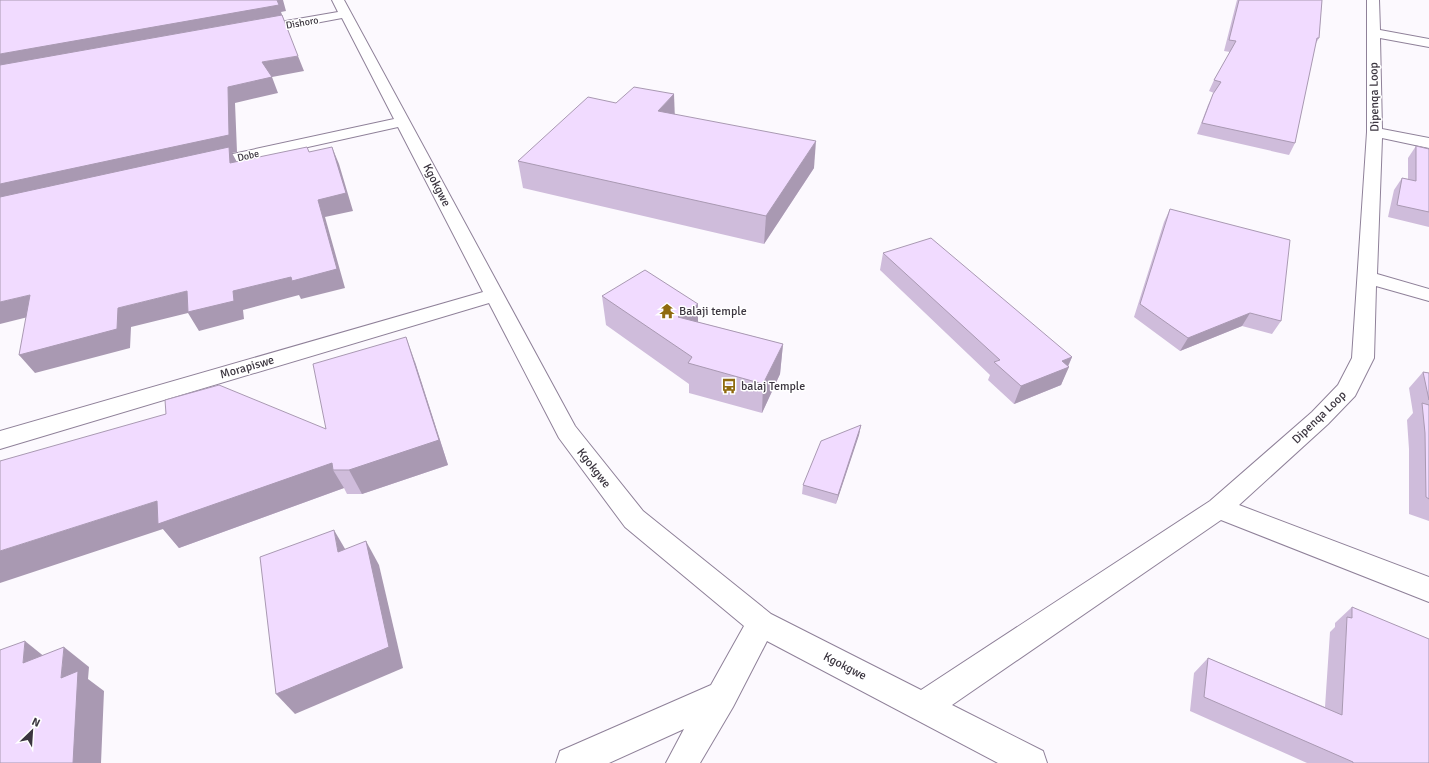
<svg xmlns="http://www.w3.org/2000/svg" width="1429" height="763" viewBox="0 0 1429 763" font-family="Signika,sans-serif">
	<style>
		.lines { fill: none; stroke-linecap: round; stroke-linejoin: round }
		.street-casing { stroke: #8f8199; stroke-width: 2 }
		.street { fill: #fff; fill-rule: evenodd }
		.wall { fill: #cfbcdb }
		.shaded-wall { fill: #a999b2 }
		.building { fill: #f1dbff; stroke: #a999b2 }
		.labels { text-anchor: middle; stroke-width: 3; stroke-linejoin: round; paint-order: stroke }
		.far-street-label { font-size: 10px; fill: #3b353f; stroke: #fff }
		.street-label { font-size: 12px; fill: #3b353f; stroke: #fff }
		.poi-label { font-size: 12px; fill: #3b353f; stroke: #fff; text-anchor: start }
	</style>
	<rect width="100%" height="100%" fill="#fcf9fe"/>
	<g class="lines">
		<g class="street-casing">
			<path id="street" d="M332,0h12l231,426 68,85 128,103 150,76 289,-189 102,-89 26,-27 14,-27 15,-226v-132h12l1,30 49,9v8l-49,-9 2,91 47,9v10l-47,-10 -5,136 52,15v12l-53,-15 -2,72 -19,38 -27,28 -89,81 190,72v25l-208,-82 -269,185 91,46 4,12h-49l-231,-122 -34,66 -33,56h-34l18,-34 -75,34h-53l4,-12 151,-66 33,-59 -119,-99 -66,-89 -70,-135 -489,146v-18l483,-139 -85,-165 -193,43 -6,-2 -2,-3 2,-3 6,-2 189,-41 -52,-101 -85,16 -6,-4 6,-4 81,-14z"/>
		</g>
		<use href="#street" class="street"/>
	</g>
	<g class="wall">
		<path d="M1237,0h85l-3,38 -4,7 -20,98 -6,12 -92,-21 11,-29 6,-12 -5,-2 5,-11 16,-28 -6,-1z"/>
		<path d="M674,114l140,54 -50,76 -241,-56 -5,-27z"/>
		<path d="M1416,146l13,3v78l-41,-10 6,-27 8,-12 6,1v-21z"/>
		<path d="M1170,209l111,112 -9,13 -30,-8 -62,25 -46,-34 30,-95z"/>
		<path d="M883,253l189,104 -11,28 -47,19 -26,-24 2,-5 -110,-105z"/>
		<path d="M602,296l96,26 85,22 -3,30 -18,39 -73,-20v-9l-83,-59z"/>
		<path d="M415,362l33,103 -86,29h-15l-3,-6 -165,60 -16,-19 163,-100z"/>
		<path d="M1423,372l6,1v148l-20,-7v-65l-2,-29 6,-7 -4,-25z"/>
		<path d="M861,425l-2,10 -23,69 -34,-10 1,-9z"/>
		<path d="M1352,607l77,156h-122l-117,-52 4,-38 14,-15 117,49 5,-75 5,-5v-4z"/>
	</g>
	<g class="shaded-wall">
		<path d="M277,0h6l3,11 -5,1 3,8 -284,52v-18z"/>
		<path d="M298,56l6,15 -32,6 6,16 -43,10 2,49 -5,1 6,11 -238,41v-21l228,-97 34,-25z"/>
		<path d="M674,94l1,26 -17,-9z"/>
		<path d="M816,141l-2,27 -50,76 2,-28z"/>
		<path d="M332,147l7,17 14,47 -28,6 20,71 -44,11 -2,-4 -56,15 1,9 -45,12 -11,-18 -57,14 -1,21 -95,25 -16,-18 99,-47 69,-17h46l85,-91z"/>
		<path d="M30,295l14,18 -44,11v-22z"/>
		<path d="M698,304v30l-20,-17z"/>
		<path d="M1250,313l-8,13 -62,25 8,-13z"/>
		<path d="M406,337l9,25 33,103 -86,29 -13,-24z"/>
		<path d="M783,344l-3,30 -18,39 1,-29z"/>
		<path d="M1072,357l-5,11 2,-1 -8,18 -47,19 7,-18 41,-25z"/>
		<path d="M861,425l-2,10 -23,69 2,-9z"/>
		<path d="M332,463l1,7 11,18 -165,60 -16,-19 -163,54v-32l157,-50z"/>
		<path d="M334,530l14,24 -10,-2z"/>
		<path d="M366,541l13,24 24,103 -108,46 -19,-20z"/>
		<path d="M25,641l26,21 -28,1z"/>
		<path d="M64,647l25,20 -1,12 16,12 -3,72h-28l-12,-85z"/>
	</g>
	<g class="building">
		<path d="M0,0h277l2,5 -279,49z"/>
		<path d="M1239,0h83l-3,38h-2l-22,105 -93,-20 11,-29 8,-12 -7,-2 22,-39 -7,-1z"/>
		<path d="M282,15l16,41 -36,6 10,15 -44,10 1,48 -229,49v-119z"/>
		<path d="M634,87l40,7 -16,17 158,30 -50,75 -248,-55 70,-64 28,6z"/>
		<path d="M1416,146l13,3v63l-32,-7 5,-27 14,3z"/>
		<path d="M229,147l1,16 77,-16 2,5 23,-5 14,46 -28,7 19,69 -45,12 -1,-4 -58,14 1,10 -46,11 -1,-21 -69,17 -1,21 -98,26 11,-60 -30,7v-105z"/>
		<path d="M1170,209l120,31 -9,81 -31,-8 -62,25 -48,-34z"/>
		<path d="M931,238l141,119 -10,4 7,6 -48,19 -27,-24 6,-2 -117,-107z"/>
		<path d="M645,270l53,34 -20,13 105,27 -20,40 -75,-21 4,-6 -90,-61z"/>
		<path d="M406,337l33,103 -90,30h-16l-1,-7 -174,61 -1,-23 -157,50v-90l166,-47 -1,-14 54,-15 107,44 -13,-65z"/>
		<path d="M1423,372l6,1v27z"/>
		<path d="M1422,403l7,2v94l-3,-2 -1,-64z"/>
		<path d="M861,425l-23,70 -35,-10 18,-44z"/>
		<path d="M334,530l4,22 28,-11 23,106 -113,47 -16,-137z"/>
		<path d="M1352,607l77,32v124h-76v-1l-149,-65 4,-39 134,57 5,-98 5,1z"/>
		<path d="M25,641l-2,22 41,-16 -3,31 17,-7 -5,92h-73v-113z"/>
	</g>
	<defs>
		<g id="temple-bare" transform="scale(1.2)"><path d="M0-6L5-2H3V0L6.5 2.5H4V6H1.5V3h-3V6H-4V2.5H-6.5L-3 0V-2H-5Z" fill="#8f6a0f" stroke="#fff" stroke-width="2.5" paint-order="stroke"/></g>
		<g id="bus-bare" transform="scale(1.2)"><path d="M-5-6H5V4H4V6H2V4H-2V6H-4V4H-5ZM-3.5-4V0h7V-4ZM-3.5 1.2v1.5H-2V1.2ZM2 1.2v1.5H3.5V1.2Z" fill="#8f6a0f" stroke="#fff" stroke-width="2.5" paint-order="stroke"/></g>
	</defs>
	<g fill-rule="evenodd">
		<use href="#temple-bare" x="667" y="311"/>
		<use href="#bus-bare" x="729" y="386"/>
	</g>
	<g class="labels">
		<g class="far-street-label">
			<text transform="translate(302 22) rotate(-10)" y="4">Dishoro</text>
			<text transform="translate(248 155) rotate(-13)" y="4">Dobe</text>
		</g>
		<g class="street-label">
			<text transform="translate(1374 97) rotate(-91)" y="4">Dipenqa Loop</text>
			<text transform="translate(437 185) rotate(63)" y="4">Kgokgwe</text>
			<text transform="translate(247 367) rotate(-16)" y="4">Morapiswe</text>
			<text transform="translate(1319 417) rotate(-44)" y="4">Dipenqa Loop</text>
			<text transform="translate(594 468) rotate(52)" y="4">Kgokgwe</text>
			<text transform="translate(845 666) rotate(27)" y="4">Kgokgwe</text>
		</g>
		<g class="poi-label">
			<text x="679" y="315">Balaji temple</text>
			<text x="741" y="390">balaj Temple</text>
		</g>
	</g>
	<g transform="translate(32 731) rotate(25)" stroke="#ffffff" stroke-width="3" paint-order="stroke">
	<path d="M0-3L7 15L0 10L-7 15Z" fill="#3b353f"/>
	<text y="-6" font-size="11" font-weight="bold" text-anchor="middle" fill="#3b353f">N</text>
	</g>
</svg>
